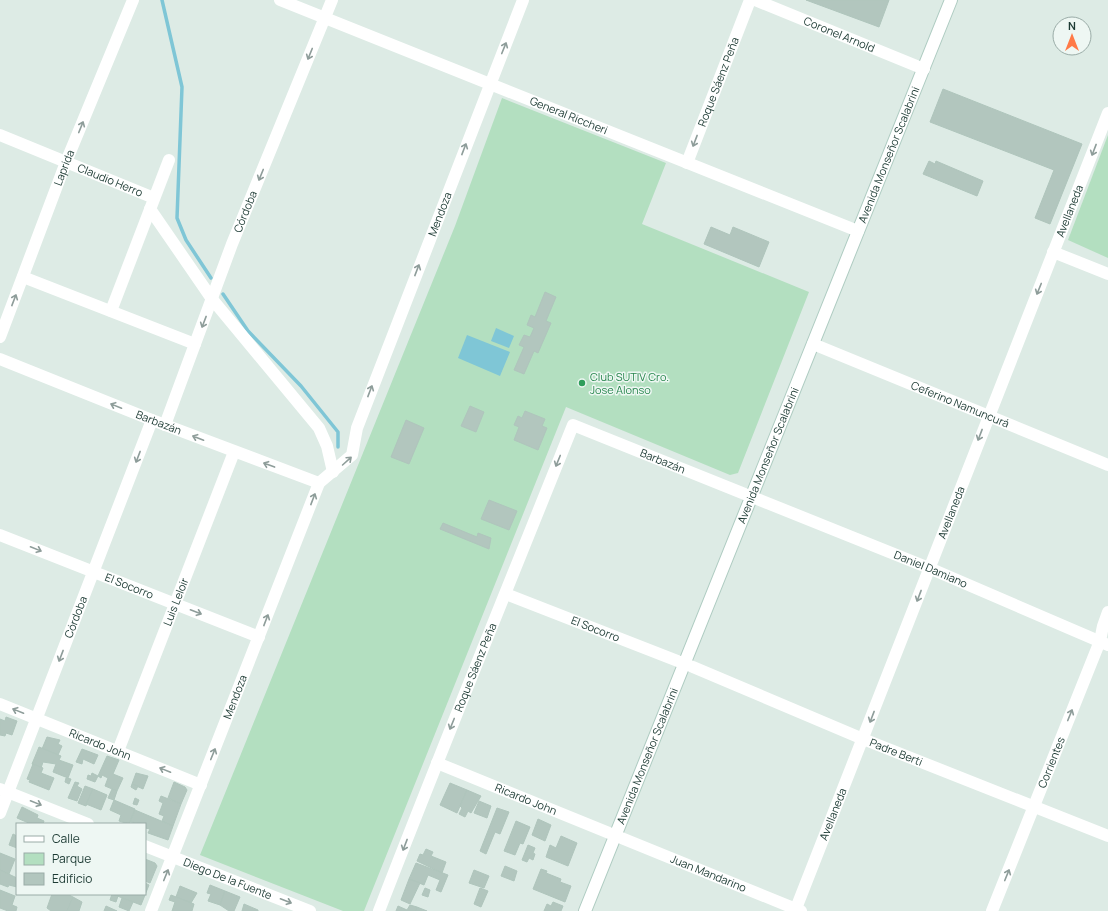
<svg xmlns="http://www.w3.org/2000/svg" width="1108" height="911" viewBox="0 0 1108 911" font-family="Manrope,sans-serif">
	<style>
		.green { fill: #b3dfc0 }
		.water { fill: #7fc6d6 }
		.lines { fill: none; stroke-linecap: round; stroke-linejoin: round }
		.stream { stroke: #7fc6d6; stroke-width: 3.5 }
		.building { fill: #b2c6be; stroke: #afc5bc }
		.secondary-casing { stroke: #afccc2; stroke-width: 14 }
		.minor { stroke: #fff; stroke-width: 12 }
		.tertiary { stroke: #fff; stroke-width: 12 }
		.secondary { stroke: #fff; stroke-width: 12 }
		.oneway { stroke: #8e9d9a }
		.leisure-dot { fill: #2e9e5b; stroke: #eef7f3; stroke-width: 1.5 }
		.labels { text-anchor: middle; stroke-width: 3; stroke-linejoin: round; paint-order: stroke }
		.street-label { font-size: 11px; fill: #1d3b34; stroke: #eef7f3 }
		.leisure-label { font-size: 11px; fill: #27864d; stroke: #eef7f3; text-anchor: start }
	</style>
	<rect width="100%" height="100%" fill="#ddebe5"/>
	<g class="green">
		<path d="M502,98l164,65 -24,61 167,68 -71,181 -8,2 -164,-68 -202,504h-21l-143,-56 255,-629z"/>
		<path d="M1108,135v123l-40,-18z"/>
	</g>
	<g class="water">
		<path d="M496,328l18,8 -5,12 -18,-7z"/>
		<path d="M467,335l43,17 -10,24 -42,-18z"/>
	</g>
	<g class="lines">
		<g class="stream">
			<path d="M162,0l20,87 -5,131 9,22 25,38"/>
			<path d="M223,294l25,37 53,55 37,46v15"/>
		</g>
	</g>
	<g class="building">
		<path d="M806,0h83l-10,27z"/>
		<path d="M943,89l139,55 -32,80 -15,-6 19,-48 -124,-48z"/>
		<path d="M929,161l6,3 1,-3 47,20 -6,15 -54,-22z"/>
		<path d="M711,227l19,8 3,-8 36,15 -10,25 -55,-23z"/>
		<path d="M545,292l11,5 -10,24 5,2 -13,30 -4,-2 -10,23 -10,-4 10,-23 -5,-2 5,-10 6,2 4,-9 -7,-3 4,-10 4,2z"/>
		<path d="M470,406l14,6 -8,20 -15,-6z"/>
		<path d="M525,411l20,8 -3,7 5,2 -9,22 -24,-10 5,-13 -5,-2 4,-9 4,2z"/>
		<path d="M406,420l18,8 -15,36 -18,-7z"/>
		<path d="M489,500l28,11 -8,19 -28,-11z"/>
		<path d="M443,523l34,14 1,-4 13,5 -2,11 -49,-20z"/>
		<path d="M6,717l11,4 -5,14 -6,-2 -1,3 -5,-1v-16l5,2z"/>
		<path d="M47,737l13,3 -2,4 4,2 -4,9 -16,-6z"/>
		<path d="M39,747l22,9 -2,4 14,5 -5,13 -15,-6 3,-8 -13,-2 -2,6 -9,-4z"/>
		<path d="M82,749l16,6 -4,9 -11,-5 -1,5 -6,-2z"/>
		<path d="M107,756l12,4 -6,14 10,4 -6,13 -12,-5 3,-8 -6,-3 -1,3 -3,-2z"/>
		<path d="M33,764l10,4 -2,5 13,5 -5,12 -20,-8 1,-2 -3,-1z"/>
		<path d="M92,773l6,3 -3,6 -8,-3 1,-4 3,1z"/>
		<path d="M136,773l12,3 -5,13 -11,-5z"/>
		<path d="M66,778l5,1 -2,5 -4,-2z"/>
		<path d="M75,782l4,1 -2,3 5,3 -5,12 -9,-3z"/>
		<path d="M174,782l11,5 2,3 -6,14 -13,-6z"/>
		<path d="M450,783l17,7 -10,23 -17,-8z"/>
		<path d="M132,784l6,2 -2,4 -5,-3z"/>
		<path d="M85,786l8,3 -7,17 -8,-3z"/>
		<path d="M93,789l14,6 -6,15 -15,-6z"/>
		<path d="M112,789l5,2 -3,9 -6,-2z"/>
		<path d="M467,790l14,6 -10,17 -3,-2 -3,6 -6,-3 3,-6 -2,-2z"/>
		<path d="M161,796l20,8 -8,22 -11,-5 2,-5 -5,-2 4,-11 -4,-2z"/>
		<path d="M135,798l4,2 -2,5 -4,-1z"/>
		<path d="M114,800l21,9 -6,15 -10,-3 2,-6 -11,-5z"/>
		<path d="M479,801l12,5 -4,12 -13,-5z"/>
		<path d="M22,807l16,8 -1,3 7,3 -1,3h-12l-14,-6z"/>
		<path d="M497,808l12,4 -9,22 -5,-2 -9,22 -6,-3z"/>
		<path d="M135,810l38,16 -5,14 -20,-7 2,-4 -5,-1v-4l-15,-2z"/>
		<path d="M538,819l13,6 -6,16 -13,-6z"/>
		<path d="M516,821l14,6 -7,17 -3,-1 -5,12 -11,-4z"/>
		<path d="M13,834l4,2v12l-8,-3z"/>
		<path d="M561,836l16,7 -9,23 -22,-9 4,-12 6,3z"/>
		<path d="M528,845l7,3 -2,5 2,1 -2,6 -4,-2 -2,4 -5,-2z"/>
		<path d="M426,849l7,3 -2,4 15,6 -4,11 -25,-12 3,-7 3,1z"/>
		<path d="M0,853l15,6 -6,15 -9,-4z"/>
		<path d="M145,859l10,4 2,3 -7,17 -5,-2z"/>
		<path d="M416,863l32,12 -7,17 -5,-2 4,-10 -12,-5 -4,10 -15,-6z"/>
		<path d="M505,866l12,5 -3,10 -13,-5z"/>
		<path d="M541,869l6,2 -1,2 15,6 -1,3 11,4 -6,16 -32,-13z"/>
		<path d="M0,870l17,8v9l-8,-2 -1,2 -8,-3z"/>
		<path d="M474,870l15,6 -5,12 -15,-5z"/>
		<path d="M409,879l11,4 -10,21 -9,-4z"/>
		<path d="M145,883l4,2 -8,20 -29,-11h33z"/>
		<path d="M210,885l15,6 -5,14 -12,-4 3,-7 -4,-1z"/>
		<path d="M180,886l17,7 -6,10 -15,-6z"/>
		<path d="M425,888l5,2 -2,7 -6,-2z"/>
		<path d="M480,888l8,3 -7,16 -7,-3z"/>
		<path d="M0,890l15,6 -3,9 5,2 -1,4h-8l-8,-3z"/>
		<path d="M225,891l15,6 -6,14h-5l-9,-6z"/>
		<path d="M52,894h17v1l4,2 -6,14h-16l-4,-3z"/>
		<path d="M112,894l6,2 -2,6 -6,-2z"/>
		<path d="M171,895l23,9 -2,7h-20l3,-9 -6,-2z"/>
		<path d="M73,897l9,5 -3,9h-12z"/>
		<path d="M122,898l11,4 -4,9 -10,-4z"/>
		<path d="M553,902l10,4 -2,5h-17l3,-7 4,2z"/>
		<path d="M244,904l14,6v1h-16z"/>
		<path d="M410,905l7,2 -1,4h-20l2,-5 9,4z"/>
		<path d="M106,906l11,5h-13z"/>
		<path d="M417,907l10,4h-11z"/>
	</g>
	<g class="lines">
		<g class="secondary-casing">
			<g id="secondary">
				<path id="s21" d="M585,911l366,-911"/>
			</g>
		</g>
		<g class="minor">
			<path id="s1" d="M280,0l578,231"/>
			<path id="s2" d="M755,0l169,69"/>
			<path id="s3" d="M0,135l154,63"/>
			<path id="s4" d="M687,163l63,-163"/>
			<path d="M150,209l62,90 107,129 8,18 6,26"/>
			<path d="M1053,252l55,22"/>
			<path d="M23,277l172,67"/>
			<path d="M111,311l58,-151"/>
			<path id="s5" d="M813,344l295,121"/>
			<path id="s6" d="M0,359l152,61 167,63"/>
			<path id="s7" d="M165,425l67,-181 100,-244"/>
			<path id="s8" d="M319,483l33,-28 5,-27 166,-428"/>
			<path id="s9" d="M0,535l259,102"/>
			<path id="s10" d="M506,594l187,73 170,72 245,97"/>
			<path id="s11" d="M0,704l201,81"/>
			<path id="s12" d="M118,751l116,-299"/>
			<path id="s13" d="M437,763l364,148"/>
			<path d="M0,789l88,35"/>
			<path id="s14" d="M0,813l152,-393"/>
			<path id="s15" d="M145,846l165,65"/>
			<path id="s16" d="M151,911l168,-428"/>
			<path id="s17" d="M379,911c63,-163 129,-324 194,-486l356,143 179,77"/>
			<path id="s18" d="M795,911l313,-798"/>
			<path id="s19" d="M992,911l108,-270 3,-15 5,-14"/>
		</g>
		<path class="tertiary" id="s20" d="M0,337l66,-175 67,-162"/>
		<use href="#secondary" class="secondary"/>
	</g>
	<defs><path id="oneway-shaft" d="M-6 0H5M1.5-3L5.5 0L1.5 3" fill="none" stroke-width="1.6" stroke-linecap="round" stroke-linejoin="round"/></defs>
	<g class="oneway">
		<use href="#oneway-shaft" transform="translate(504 48) rotate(-68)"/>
		<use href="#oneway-shaft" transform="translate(310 54) rotate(112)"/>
		<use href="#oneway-shaft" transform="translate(81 127) rotate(-68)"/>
		<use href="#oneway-shaft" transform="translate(695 141) rotate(111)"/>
		<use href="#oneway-shaft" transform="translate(464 149) rotate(-69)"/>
		<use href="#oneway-shaft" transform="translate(1094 150) rotate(111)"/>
		<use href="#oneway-shaft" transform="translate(261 175) rotate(112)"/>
		<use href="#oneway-shaft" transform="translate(417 270) rotate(-69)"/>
		<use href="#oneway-shaft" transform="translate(1039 289) rotate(112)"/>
		<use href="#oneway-shaft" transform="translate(14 300) rotate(-69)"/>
		<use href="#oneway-shaft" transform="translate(204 322) rotate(111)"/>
		<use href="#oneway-shaft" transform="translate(370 391) rotate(-69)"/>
		<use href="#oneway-shaft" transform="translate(116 406) rotate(-158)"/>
		<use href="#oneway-shaft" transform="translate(980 435) rotate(111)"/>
		<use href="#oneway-shaft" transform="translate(198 438) rotate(-159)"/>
		<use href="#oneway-shaft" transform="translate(138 457) rotate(111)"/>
		<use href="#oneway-shaft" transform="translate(347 461) rotate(-42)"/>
		<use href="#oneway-shaft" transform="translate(558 461) rotate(112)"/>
		<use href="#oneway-shaft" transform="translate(269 465) rotate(-160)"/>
		<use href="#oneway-shaft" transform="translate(313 499) rotate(-69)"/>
		<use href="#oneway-shaft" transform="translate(36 549) rotate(22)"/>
		<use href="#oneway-shaft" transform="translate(919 596) rotate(111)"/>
		<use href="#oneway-shaft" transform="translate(196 612) rotate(21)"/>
		<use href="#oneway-shaft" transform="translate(266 620) rotate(-69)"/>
		<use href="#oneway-shaft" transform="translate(61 656) rotate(111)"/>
		<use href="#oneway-shaft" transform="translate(18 711) rotate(-158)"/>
		<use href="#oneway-shaft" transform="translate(1070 715) rotate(-68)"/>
		<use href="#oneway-shaft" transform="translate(872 717) rotate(111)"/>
		<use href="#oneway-shaft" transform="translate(452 724) rotate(112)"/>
		<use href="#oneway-shaft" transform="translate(213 754) rotate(-68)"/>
		<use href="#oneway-shaft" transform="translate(165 770) rotate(-158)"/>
		<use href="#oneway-shaft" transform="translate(36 803) rotate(22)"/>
		<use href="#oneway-shaft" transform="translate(405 845) rotate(111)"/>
		<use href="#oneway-shaft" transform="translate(166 875) rotate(-68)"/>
		<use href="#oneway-shaft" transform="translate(1007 875) rotate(-68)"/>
		<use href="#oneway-shaft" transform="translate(286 901) rotate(21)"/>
	</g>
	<circle class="leisure-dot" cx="582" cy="383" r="4"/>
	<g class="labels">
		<g class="street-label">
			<text dy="4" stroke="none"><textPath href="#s2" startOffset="91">Coronel Arnold</textPath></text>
			<text dy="4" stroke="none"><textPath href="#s4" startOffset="87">Roque Sáenz Peña</textPath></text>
			<text dy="4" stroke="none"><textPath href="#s1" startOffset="311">General Riccheri</textPath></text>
			<text dy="4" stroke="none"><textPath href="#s21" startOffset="815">Avenida Monseñor Scalabrini</textPath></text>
			<text dy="4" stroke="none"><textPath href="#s20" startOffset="181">Laprida</textPath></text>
			<text dy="4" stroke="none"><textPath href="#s3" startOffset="119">Claudio Herro</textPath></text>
			<text dy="4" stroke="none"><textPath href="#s7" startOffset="228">Córdoba</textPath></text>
			<text dy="4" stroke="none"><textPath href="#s18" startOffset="752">Avellaneda</textPath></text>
			<text dy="4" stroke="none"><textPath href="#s8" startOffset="300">Mendoza</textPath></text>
			<text dy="4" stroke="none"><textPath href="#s5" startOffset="159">Ceferino Namuncurá</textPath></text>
			<text dy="4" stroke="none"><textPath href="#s6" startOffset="171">Barbazán</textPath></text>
			<text dy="4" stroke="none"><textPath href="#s21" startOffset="491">Avenida Monseñor Scalabrini</textPath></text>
			<text dy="4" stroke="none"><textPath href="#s17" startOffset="620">Barbazán</textPath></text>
			<text dy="4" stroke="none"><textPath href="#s18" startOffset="428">Avellaneda</textPath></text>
			<text dy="4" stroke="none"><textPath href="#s17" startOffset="909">Daniel Damiano</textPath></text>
			<text dy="4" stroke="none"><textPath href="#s9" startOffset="139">El Socorro</textPath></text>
			<text dy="4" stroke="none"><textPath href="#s12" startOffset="160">Luis Leloir</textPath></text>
			<text dy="4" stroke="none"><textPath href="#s14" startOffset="210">Córdoba</textPath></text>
			<text dy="4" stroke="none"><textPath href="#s10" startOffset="96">El Socorro</textPath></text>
			<text dy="4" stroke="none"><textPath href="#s17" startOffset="262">Roque Sáenz Peña</textPath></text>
			<text dy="4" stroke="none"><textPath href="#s16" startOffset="230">Mendoza</textPath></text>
			<text dy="4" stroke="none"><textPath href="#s11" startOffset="108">Ricardo John</textPath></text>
			<text dy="4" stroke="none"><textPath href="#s10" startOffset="421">Padre Berti</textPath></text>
			<text dy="4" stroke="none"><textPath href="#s21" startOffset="167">Avenida Monseñor Scalabrini</textPath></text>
			<text dy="4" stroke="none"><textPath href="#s19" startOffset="160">Corrientes</textPath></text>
			<text dy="4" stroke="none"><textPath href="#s13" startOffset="96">Ricardo John</textPath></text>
			<text dy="4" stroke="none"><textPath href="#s18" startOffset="104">Avellaneda</textPath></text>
			<text dy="4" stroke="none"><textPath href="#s13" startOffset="293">Juan Mandarino</textPath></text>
			<text dy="4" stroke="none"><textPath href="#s15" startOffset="89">Diego De la Fuente</textPath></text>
		</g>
		<g class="leisure-label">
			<text x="590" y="381">Club SUTIV Cro.<tspan x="590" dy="13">Jose Alonso</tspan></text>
		</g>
	</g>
	<rect x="16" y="823" width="130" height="72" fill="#eef7f3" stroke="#9aaca7"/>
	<rect x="24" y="836" width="20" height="6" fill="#ffffff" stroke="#9aaca7"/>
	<text x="52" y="843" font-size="12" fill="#1d3b34">Calle</text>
	<rect x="24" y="853" width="20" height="12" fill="#b3dfc0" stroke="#9aaca7"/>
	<text x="52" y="863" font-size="12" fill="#1d3b34">Parque</text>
	<rect x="24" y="873" width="20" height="12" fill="#b2c6be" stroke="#9aaca7"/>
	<text x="52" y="883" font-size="12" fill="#1d3b34">Edificio</text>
	<g transform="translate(1072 36)"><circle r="19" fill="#eef7f3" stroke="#9aaca7"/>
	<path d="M0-3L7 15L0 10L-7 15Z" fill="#ff7a47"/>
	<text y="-6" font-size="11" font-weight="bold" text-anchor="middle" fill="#1d3b34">N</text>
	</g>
</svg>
